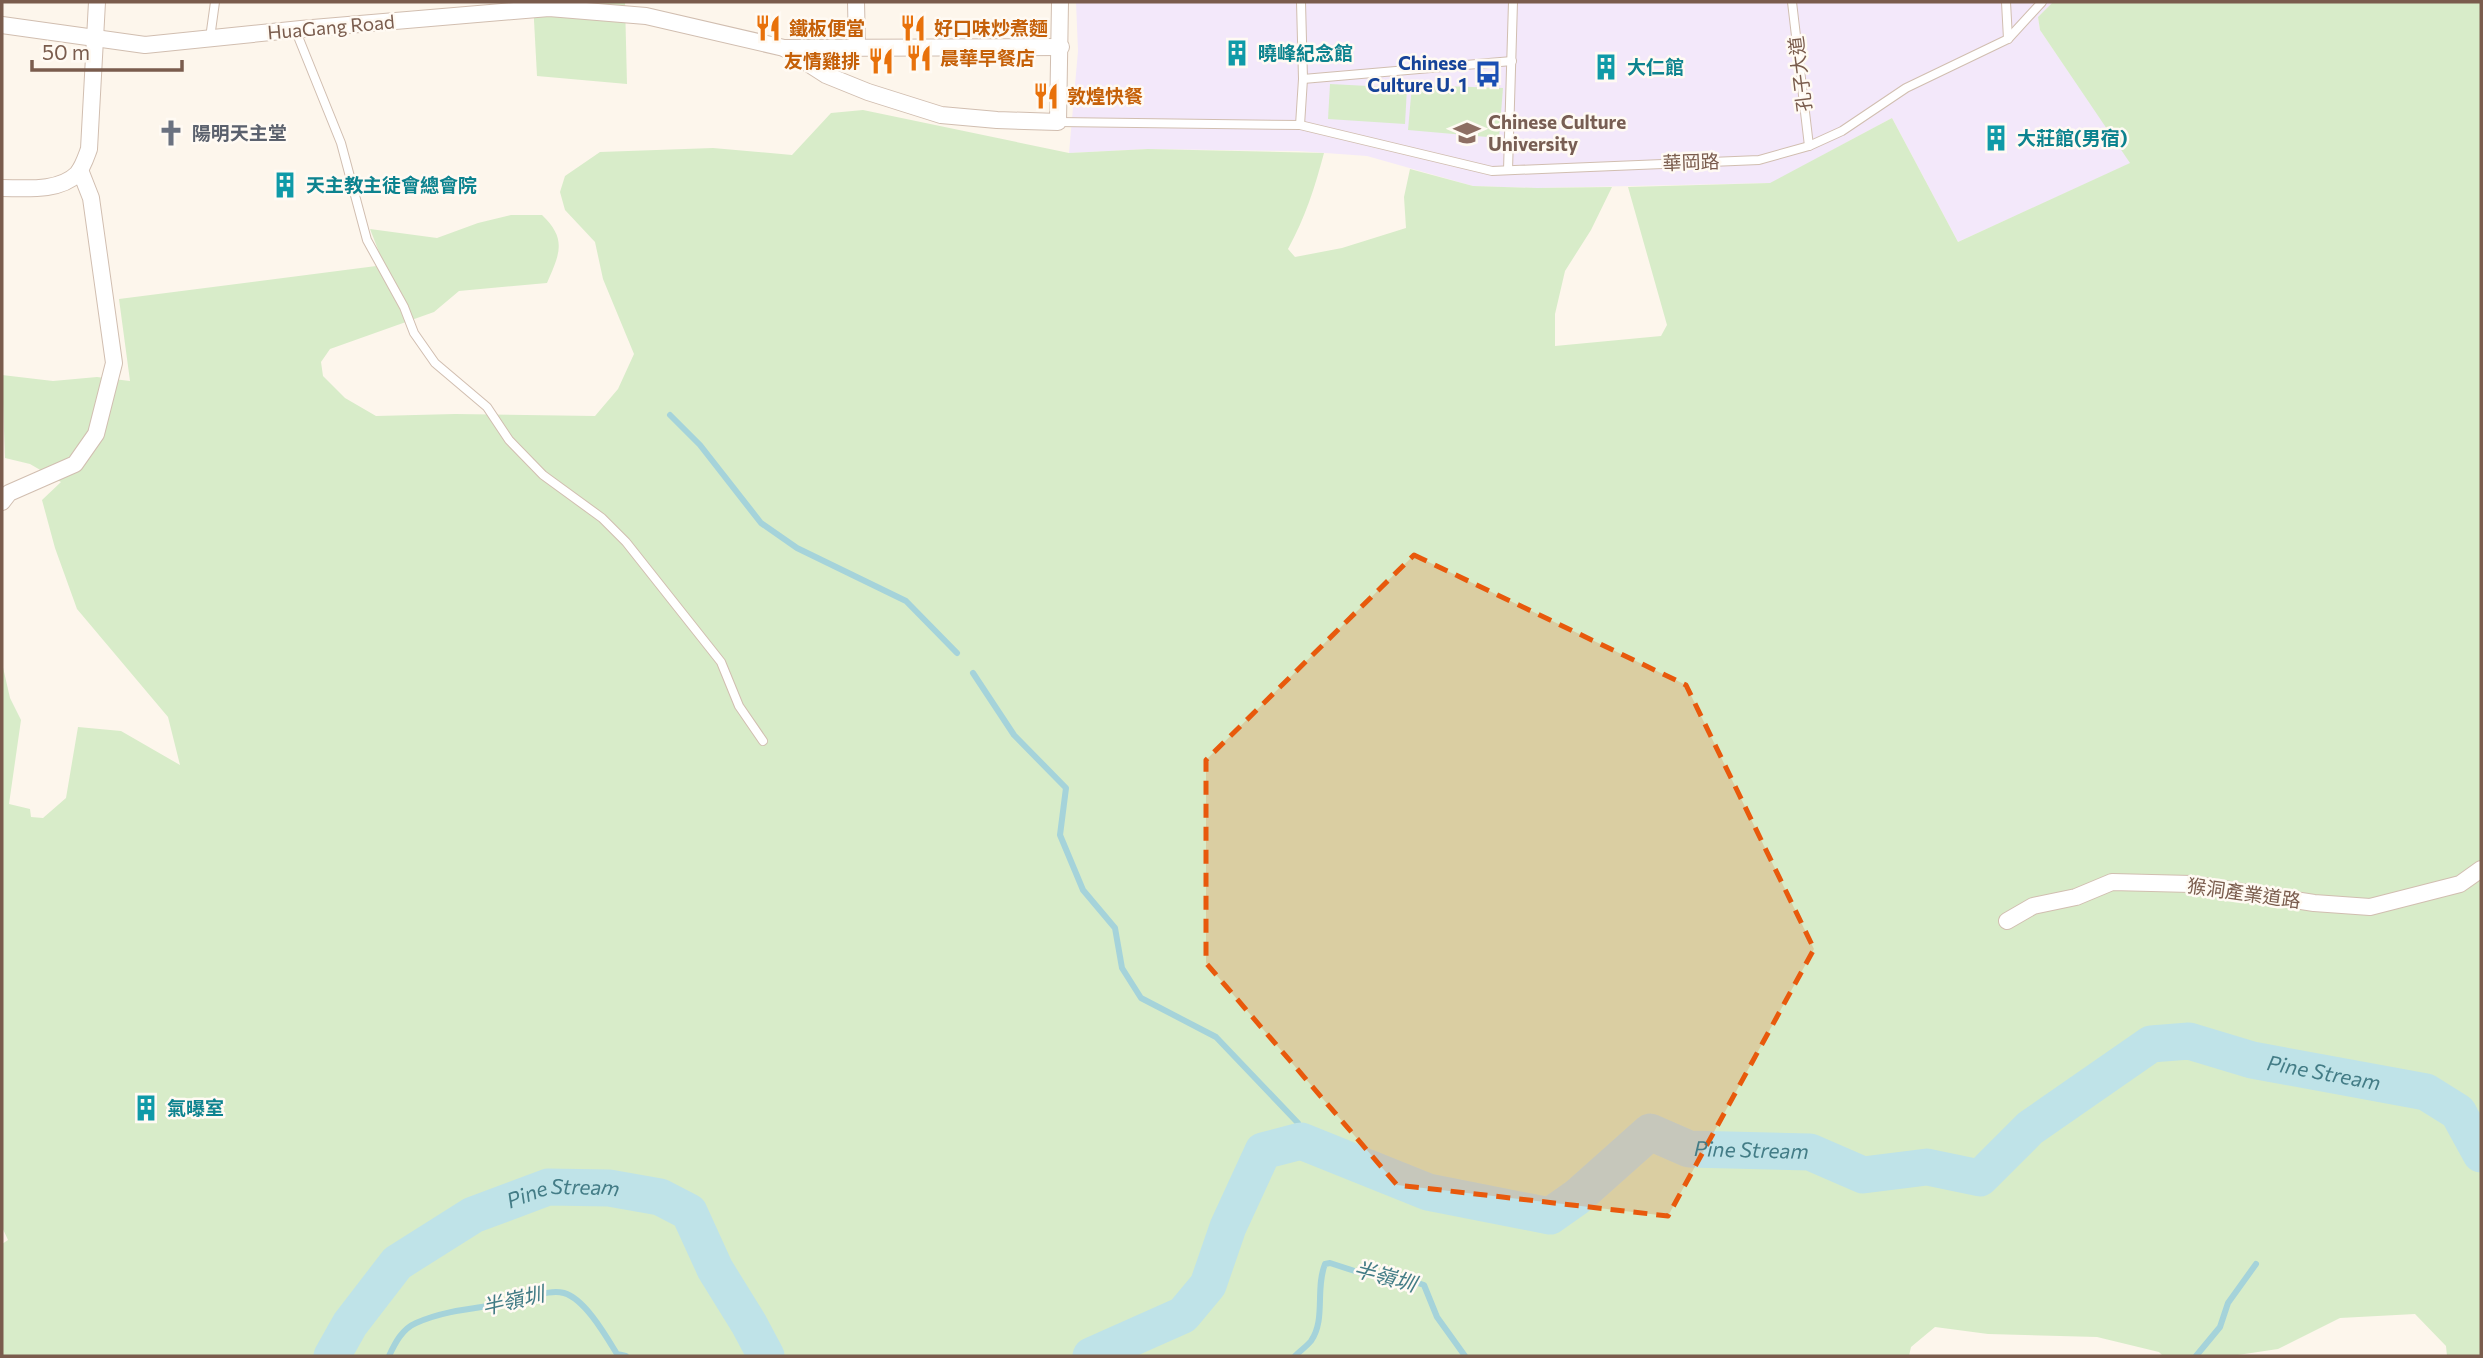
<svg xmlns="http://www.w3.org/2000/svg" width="2483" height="1358" viewBox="0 0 2483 1358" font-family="Commissioner,'Noto Sans TC',sans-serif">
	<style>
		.education { fill: #f3e8fa }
		.green { fill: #d8ecc9 }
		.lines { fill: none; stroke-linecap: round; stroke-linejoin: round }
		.stream { stroke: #a5d3da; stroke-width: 6 }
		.river { stroke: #bfe3e8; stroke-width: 37 }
		.lane-casing { stroke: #d1beb0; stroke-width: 10 }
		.street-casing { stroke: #d1beb0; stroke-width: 18 }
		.lane { stroke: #fff; stroke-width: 8 }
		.street { stroke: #fff; stroke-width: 16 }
		.marked { fill: #e8590c; fill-opacity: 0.2; stroke: #e8590c; stroke-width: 5; stroke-dasharray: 14 9; stroke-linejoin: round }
		.labels { text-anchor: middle; stroke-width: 5; stroke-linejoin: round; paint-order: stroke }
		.street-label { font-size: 19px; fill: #7a5c4d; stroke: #fffaf3 }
		.food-label { font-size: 19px; font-weight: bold; fill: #c56008; stroke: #fffaf3; text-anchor: start }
		.culture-label { font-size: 19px; font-weight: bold; fill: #0d838f; stroke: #fffaf3; text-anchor: start }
		.transit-label { font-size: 19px; font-weight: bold; fill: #164399; stroke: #fffaf3; text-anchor: end }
		.education-label { font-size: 19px; font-weight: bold; fill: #785e54; stroke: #fffaf3; text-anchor: start }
		.worship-label { font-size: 19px; font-weight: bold; fill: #5b616d; stroke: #fffaf3; text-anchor: start }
		.water-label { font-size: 21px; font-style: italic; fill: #437c86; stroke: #fffaf3 }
	</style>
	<rect width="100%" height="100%" fill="#fdf6ec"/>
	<path class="education" d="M1076,2h977l-15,15 2,13 91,133 -173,79 -66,-124 -121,65 -234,5 -64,-2 -106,-30 -69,-5 -150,-2 -79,4 9,-102z"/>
	<g class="green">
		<path d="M533,2h92l2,82 -90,-8z"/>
		<path d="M2053,2h428v1354h-34l-1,-10 -31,-32 -75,4 -62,31 -47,7h-68l-4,-4 -62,-15 -109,-3 -53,-7 -24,20 -2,9h-1907v-112l6,-4 -6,-13v-564l8,35 11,22 -12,84 21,5 1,8 12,1 23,-20 12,-71 43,4 59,34 -12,-48 -91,-108 -22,-61 -13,-48 19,-18 -31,-18 -25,-6 -3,-83 51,6 44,-4 33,4 -11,-82 265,-34 -14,-36 67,9 41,-15 33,-8h31c25,24 18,38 5,68l-88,8 -25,21 -104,37 -9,13 2,14 22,22 31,18 79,-2 140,2 23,-27 16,-35 -31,-75 -8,-37 -30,-32 -5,-18 5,-16 35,-24 113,-4 79,7 39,-42 32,-3 206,43 79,-4 176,4c-9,34 -19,65 -36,96l7,8 47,-9 64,-20 -2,-31 6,-28 63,17 64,2 75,-1 -21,43 -26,41 -10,43v32l106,-10 6,-11 -39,-138 142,-4 122,-65 66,124 172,-79 -90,-133 -2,-13z"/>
		<path d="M1330,84l77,4 -2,36 -77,-5z"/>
		<path d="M1412,85l91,3 -4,50 -91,-8z"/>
	</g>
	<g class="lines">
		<g class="stream">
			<path d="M670,415l30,30 61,78 36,25 109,53 51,52"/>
			<path d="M973,673l41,62 52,53 -6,47 23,55 32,38 7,40 19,30 75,39 82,86 3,18"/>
			<path d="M389,1356c6,-13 13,-27 27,-33 33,-15 71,-15 106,-23 13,-3 28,-11 42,-7 21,6 42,43 53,61l9,2"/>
			<path d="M1295,1356c5,-5 12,-10 16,-15 15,-21 4,-52 14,-77l5,-1 31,10 33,2 30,10 13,32 28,39"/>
			<path d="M2196,1356l24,-29 8,-24 28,-39"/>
		</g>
		<g class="river">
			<path id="s1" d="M332,1356l18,-32 47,-61 76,-48 75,-28 61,1 51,9 29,15 26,57 34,55 17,32"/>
			<path id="s2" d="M1091,1356l92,-41 25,-30 20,-58 35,-76 38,-10 127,51 122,24 27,-19 73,-65 39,17 121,3 53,23 64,-8 53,11 50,-50 121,-84 38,-3 63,19 174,32 32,20 23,42"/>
		</g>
		<g class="lane-casing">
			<g id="lane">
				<path d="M1792,2l17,144"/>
				<path d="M2006,2l2,37"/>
				<path d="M295,29l46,114 26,97 37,67 10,26 21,30 52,44 22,33 34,35 59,43 24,24 95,120 18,44 24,35"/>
				<path d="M210,38l5,-36"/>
				<path d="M1303,79l209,-18"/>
				<path d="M1058,122l242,3 192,46 267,-11 50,-14 33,-15 64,-43 102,-49 34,-37"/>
				<path d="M1300,125l3,-46 -2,-77"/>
				<path d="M1508,170l5,-168"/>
			</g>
		</g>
		<g class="street-casing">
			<g id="street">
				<path d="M856,2l1,45"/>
				<path d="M2,25l143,20 156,-16 248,-21 97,8 138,32 42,27 42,17 73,23 56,5 61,2 2,-120"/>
				<path d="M784,48l277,-1"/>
				<path d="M2,188c22,0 57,4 75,-14 6,-7 9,-17 12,-25l8,-147"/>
				<path d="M2,502l7,-9 66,-29 21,-30 18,-71 -23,-165 -11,-28"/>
				<path d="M2007,921l26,-15 43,-9 36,-15 79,2 123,19 56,4 90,-23 21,-15"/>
			</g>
		</g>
		<use href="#lane" class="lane"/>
		<use href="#street" class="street"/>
	</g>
	<path class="marked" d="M1414,555l272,130 128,264 -146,267 -271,-31 -191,-222v-203z"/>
	<defs>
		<g id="restaurant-bare" transform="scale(2.1)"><path d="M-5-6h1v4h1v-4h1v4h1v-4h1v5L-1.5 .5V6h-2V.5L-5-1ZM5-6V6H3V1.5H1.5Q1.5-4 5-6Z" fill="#e8710a" stroke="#fffaf3" stroke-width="2.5" paint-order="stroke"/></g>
		<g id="building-bare" transform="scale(2.1)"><path d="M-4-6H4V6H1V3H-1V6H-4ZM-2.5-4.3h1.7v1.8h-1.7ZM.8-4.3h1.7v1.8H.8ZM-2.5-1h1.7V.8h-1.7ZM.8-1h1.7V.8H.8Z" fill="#0f9aa8" stroke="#fffaf3" stroke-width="2.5" paint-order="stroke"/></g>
		<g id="bus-bare" transform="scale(2.1)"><path d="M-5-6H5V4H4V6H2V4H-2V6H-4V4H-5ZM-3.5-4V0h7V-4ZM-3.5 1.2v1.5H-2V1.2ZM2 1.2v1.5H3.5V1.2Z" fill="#1a4fb4" stroke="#fffaf3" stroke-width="2.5" paint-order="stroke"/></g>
		<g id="church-bare" transform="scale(2.1)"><path d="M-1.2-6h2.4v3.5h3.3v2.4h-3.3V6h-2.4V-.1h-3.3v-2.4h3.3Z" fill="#6b7280" stroke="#fffaf3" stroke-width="2.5" paint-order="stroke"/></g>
		<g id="university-bare" transform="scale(2.1)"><path d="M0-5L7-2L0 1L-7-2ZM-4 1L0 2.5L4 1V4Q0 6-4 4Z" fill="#8d6e63" stroke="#fffaf3" stroke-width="2.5" paint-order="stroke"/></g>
	</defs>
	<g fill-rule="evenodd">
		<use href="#restaurant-bare" x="768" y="28"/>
		<use href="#restaurant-bare" x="913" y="28"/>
		<use href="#building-bare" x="1237" y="53"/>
		<use href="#restaurant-bare" x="919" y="58"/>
		<use href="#restaurant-bare" x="881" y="61"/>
		<use href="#building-bare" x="1606" y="67"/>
		<use href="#bus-bare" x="1488" y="74"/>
		<use href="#restaurant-bare" x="1046" y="96"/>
		<use href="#church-bare" x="171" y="133"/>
		<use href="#university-bare" x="1467" y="133"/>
		<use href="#building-bare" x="1996" y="138"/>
		<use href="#building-bare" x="285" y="185"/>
		<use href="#building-bare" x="146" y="1108"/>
	</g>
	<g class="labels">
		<g class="street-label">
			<text transform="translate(331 27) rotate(-5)" y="7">HuaGang Road</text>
			<text transform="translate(1800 74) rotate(-97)" y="7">孔子大道</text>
			<text transform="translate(1691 162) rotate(-2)" y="7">華岡路</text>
			<text transform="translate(2244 893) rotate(8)" y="7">猴洞產業道路</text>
		</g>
		<g class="food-label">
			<text x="789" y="35">鐵板便當</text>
			<text x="934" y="35">好口味炒煮麵</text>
			<text x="940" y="65">晨華早餐店</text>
			<text x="860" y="68" text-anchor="end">友情雞排</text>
			<text x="1067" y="103">敦煌快餐</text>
		</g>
		<g class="culture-label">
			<text x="1258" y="60">曉峰紀念館</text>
			<text x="1627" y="74">大仁館</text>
			<text x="2017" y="145">大莊館(男宿)</text>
			<text x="306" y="192">天主教主徒會總會院</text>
			<text x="167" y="1115">氣曝室</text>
		</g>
		<g class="transit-label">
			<text x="1467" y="70">Chinese<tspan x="1467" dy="22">Culture U. 1</tspan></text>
		</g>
		<g class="education-label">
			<text x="1488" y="129">Chinese Culture<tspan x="1488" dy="22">University</tspan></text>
		</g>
		<g class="worship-label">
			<text x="192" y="140">陽明天主堂</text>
		</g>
		<g class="water-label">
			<text dy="7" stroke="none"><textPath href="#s2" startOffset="1451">Pine Stream</textPath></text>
			<text dy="7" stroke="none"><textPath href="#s2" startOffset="821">Pine Stream</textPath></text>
			<text dy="7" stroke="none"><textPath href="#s1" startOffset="298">Pine Stream</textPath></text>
			<text transform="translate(1385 1277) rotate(15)" y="7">半嶺圳</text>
			<text transform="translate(513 1301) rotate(-13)" y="7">半嶺圳</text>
		</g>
	</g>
	<rect width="2483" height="1358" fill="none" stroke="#7a5c4d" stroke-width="7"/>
	<path d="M32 60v10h150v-10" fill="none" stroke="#7a5c4d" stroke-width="3.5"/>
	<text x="42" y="60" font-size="21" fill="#7a5c4d" stroke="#fffaf3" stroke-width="5" paint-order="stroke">50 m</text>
</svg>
